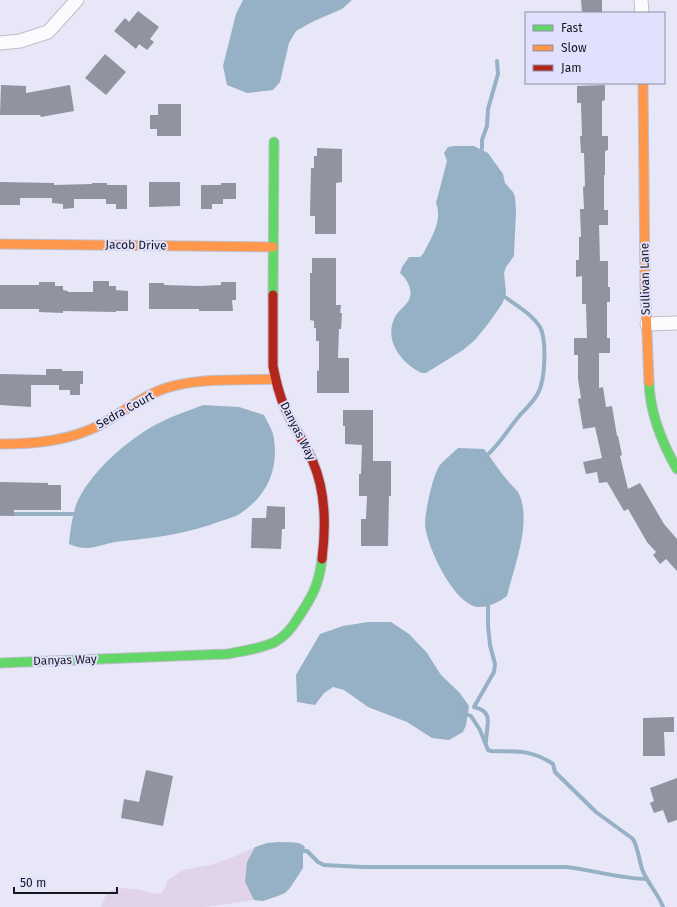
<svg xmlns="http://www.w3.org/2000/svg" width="677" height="907" viewBox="0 0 677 907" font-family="'Fira Sans',sans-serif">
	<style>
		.green { fill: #e2d4e8 }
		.water { fill: #96b0c6 }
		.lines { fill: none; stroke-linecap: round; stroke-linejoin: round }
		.stream { stroke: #96b0c6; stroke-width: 4 }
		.building { fill: #91939f }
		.street-casing { stroke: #bebeca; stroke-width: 15 }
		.fast-casing { stroke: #bebeca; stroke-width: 11 }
		.slow-casing { stroke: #bebeca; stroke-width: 11 }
		.jam-casing { stroke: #bebeca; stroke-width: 11 }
		.street { stroke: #fbfbfe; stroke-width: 13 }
		.fast { stroke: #63d668; stroke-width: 9 }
		.slow { stroke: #ff974d; stroke-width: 9 }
		.jam { stroke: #b3261e; stroke-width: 9 }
		.labels { text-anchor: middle; stroke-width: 4; stroke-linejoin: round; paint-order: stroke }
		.street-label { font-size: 12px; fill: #171721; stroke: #e1e1fe }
	</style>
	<rect width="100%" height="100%" fill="#e7e7f8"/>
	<path class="green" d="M255,847l-8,15 -2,19 9,19 -48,7h-105c2,-4 3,-9 5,-12 9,-13 38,-4 51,-1l4,-1 4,-5 3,-8 14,-10 28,-5 26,-9z"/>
	<g class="water">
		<path d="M243,0h109l-10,9 -28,12 -18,10 -7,12 -9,39 -7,8 -26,3 -20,-8 -4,-19 13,-52z"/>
		<path d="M454,146h20l14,7 15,21 2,9 8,9 2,5 1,13 -2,46 -8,11 -2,6 2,19 -1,5 -3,7 -14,20 -13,16 -12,10 -37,23h-4c-20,-9 -39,-33 -27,-56 3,-6 8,-9 12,-14 8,-10 1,-23 -7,-30l2,-6 7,-10h11l3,-3c8,-16 20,-33 13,-51l11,-42 -3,-8 4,-6z"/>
		<path d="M203,405l36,2 25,8c3,6 7,13 9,19 7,33 -5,61 -32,79 -6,4 -14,6 -20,8 -31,12 -65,17 -98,20 -20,1 -33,13 -54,3 1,-13 3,-26 7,-39 12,-31 52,-66 81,-81 15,-8 31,-13 46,-19z"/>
		<path d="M458,448l26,1c8,10 15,22 24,32 3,4 7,7 10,11 15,27 -4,76 -11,104 -8,6 -17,11 -28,11 -25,-1 -53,-62 -54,-83 0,-12 8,-50 15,-59 5,-6 12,-11 18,-17z"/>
		<path d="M368,622h23l18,12 18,19 14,22 18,17 10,14 -3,19 -3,7 -14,8 -17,-2 -25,-16 -39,-15 -24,-17 -11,-3 -9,6 -9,12 -18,-3 -1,-27 24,-41 23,-8z"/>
		<path d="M279,842c9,1 20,-2 26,5l-2,7v14l-13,20 -5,5 -7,3 -15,5 -9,-1 -9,-18 2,-20 8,-15 12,-4z"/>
	</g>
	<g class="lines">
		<g class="stream">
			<path d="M482,149v-9l5,-14 1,-17 10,-35 -1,-13"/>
			<path d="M485,457c14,-11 23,-28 35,-42 7,-8 15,-14 19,-24 6,-13 8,-51 1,-64 -8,-13 -23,-21 -35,-30"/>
			<path d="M0,514h78"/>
			<path d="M463,713l8,3 9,14 8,20 3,1c26,1 40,-2 62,13l2,8 41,40 37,27c5,9 6,20 9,30 5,14 16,24 21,38"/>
			<path d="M486,742c0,-17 9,-30 -12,-35l20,-35 1,-8 -5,-19 -2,-19v-25"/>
			<path d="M304,851h3l11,11 6,3 38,2h204c27,3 56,12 81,12"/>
		</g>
	</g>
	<g class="building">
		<path d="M581,0h21v13h-20z"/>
		<path d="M138,11l21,16 -9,12 4,3 -7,8 -8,-6 -3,5 -22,-18 11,-13 4,4z"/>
		<path d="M105,54l21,18 -20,23 -21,-17z"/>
		<path d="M1,85l25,1v7l44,-8 4,26 -33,6 -1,-2h-40z"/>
		<path d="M605,85v15l-3,1v35h6v14l-3,1v24h-1v35h4v15h-9l1,36h8v26h2v15h-3v36h3v15h-11v35l4,-1 3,20 6,-1 5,30h1l4,19 -2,1 8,33 12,-6 24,41 13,15v32l-11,-12 -6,5 -7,-9 3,-3 -9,-10 -19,-33 -4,2 -17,-29 -8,1 -2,-11 -11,2 -3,-12 19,-4 -7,-31 -12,2 -5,-30 3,-1 -3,-19v-24h-4v-17h13l-1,-34h-4v-28l-6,1v-17h3v-23h2l-1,-28h4l-1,-22 2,-1 -1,-33h-3l-1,-17h2l-1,-33h-4v-17z"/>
		<path d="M158,104h23v32h-24v-7h-7v-14h8z"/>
		<path d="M317,148l25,1v33l-6,1v51h-21v-18h-5l1,-48h3v-12h3z"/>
		<path d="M0,182l54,1v2l38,-1v-1h15v2h20v24h-11v-5h-10v-5h-32v9l-11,1v-5l-11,-1v-5h-32v7h-20z"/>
		<path d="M149,182h31v24l-31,1z"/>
		<path d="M221,183h15v16h-13v5h-11v5h-11v-24h20z"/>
		<path d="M312,258h24v47h5l-1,8h2l-1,16h-2l-1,29h11v35h-32v-23l2,1v-30h-3v-13h-2v-7l-4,-1v-47h2z"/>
		<path d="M93,281h16v5h7v4l12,1v20h-12v1l-53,-1v2l-24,-1v-3h-39v-24h39v-3h16v4h8v4l5,1v1h25z"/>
		<path d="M221,282h15v18h-4l1,11h-34v-2h-50v-26h15v2l35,1 22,-1z"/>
		<path d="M46,369h16v2h21v13h-3v11h-10v-5h-11v-5h-28v22l-31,-2v-31l46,1z"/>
		<path d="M343,410h30v51h18v35h-2l-1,50h-27v-27h5l1,-23h-8v-22h2l1,-29 -17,-1v-18h-2z"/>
		<path d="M0,482l48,1v2h13v25h-47v6l-14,-1z"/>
		<path d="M267,506l18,1v22h-3l-1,20 -30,-1 1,-30h14z"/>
		<path d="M674,717v15h-10l1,24h-22v-38z"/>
		<path d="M146,770l27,6 -10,50 -42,-8 3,-19 15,3z"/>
		<path d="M677,778v42l-9,3 -5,-13 -9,3 -4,-10 4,-2 -4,-13z"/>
	</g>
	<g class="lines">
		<g class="street-casing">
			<g id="street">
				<path d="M641,0l1,13"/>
				<path d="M0,43l20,-2 28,-9 29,-32"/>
				<path d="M647,324l30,-1"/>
			</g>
		</g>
		<g class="fast-casing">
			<g id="fast">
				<path d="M273,295l1,-153"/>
				<path d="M649,382c1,31 13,61 28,87"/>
				<path d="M0,663l227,-9c16,-3 33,-5 48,-12 11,-6 17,-14 23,-24 14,-21 21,-33 24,-59"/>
			</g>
		</g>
		<g class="slow-casing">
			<g id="slow">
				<path d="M643,83l2,202 4,97"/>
				<path d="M0,244l273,3"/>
				<path d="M0,444c35,0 69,-3 100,-19 22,-12 42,-29 66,-37 35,-11 73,-7 109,-9"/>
			</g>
		</g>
		<g class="jam-casing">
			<path id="jam" d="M273,295v71c3,15 6,30 13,44 8,18 20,34 27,52 13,30 13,65 9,97"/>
		</g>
		<use href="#street" class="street"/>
		<use href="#fast" class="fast"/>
		<use href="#slow" class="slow"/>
		<use href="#jam" class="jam"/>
	</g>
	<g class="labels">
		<g class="street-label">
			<text transform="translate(136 245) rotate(1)" y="4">Jacob Drive</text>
			<text transform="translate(645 279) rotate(-91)" y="4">Sullivan Lane</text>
			<text transform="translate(125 410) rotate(-29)" y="4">Sedra Court</text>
			<text transform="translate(298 431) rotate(63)" y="4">Danyas Way</text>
			<text transform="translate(65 660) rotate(-2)" y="4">Danyas Way</text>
		</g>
	</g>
	<rect x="525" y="12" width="140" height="72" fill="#e1e1fe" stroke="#9090a6"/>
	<rect x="533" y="25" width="20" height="6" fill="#63d668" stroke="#9090a6"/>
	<text x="561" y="32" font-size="12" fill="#171721">Fast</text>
	<rect x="533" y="45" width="20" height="6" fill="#ff974d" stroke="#9090a6"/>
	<text x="561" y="52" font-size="12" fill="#171721">Slow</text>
	<rect x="533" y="65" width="20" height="6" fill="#b3261e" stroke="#9090a6"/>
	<text x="561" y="72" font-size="12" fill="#171721">Jam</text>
	<path d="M14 887v6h103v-6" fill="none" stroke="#171721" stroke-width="2"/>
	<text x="20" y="887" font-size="12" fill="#171721" stroke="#e1e1fe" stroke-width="3" paint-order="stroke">50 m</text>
</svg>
